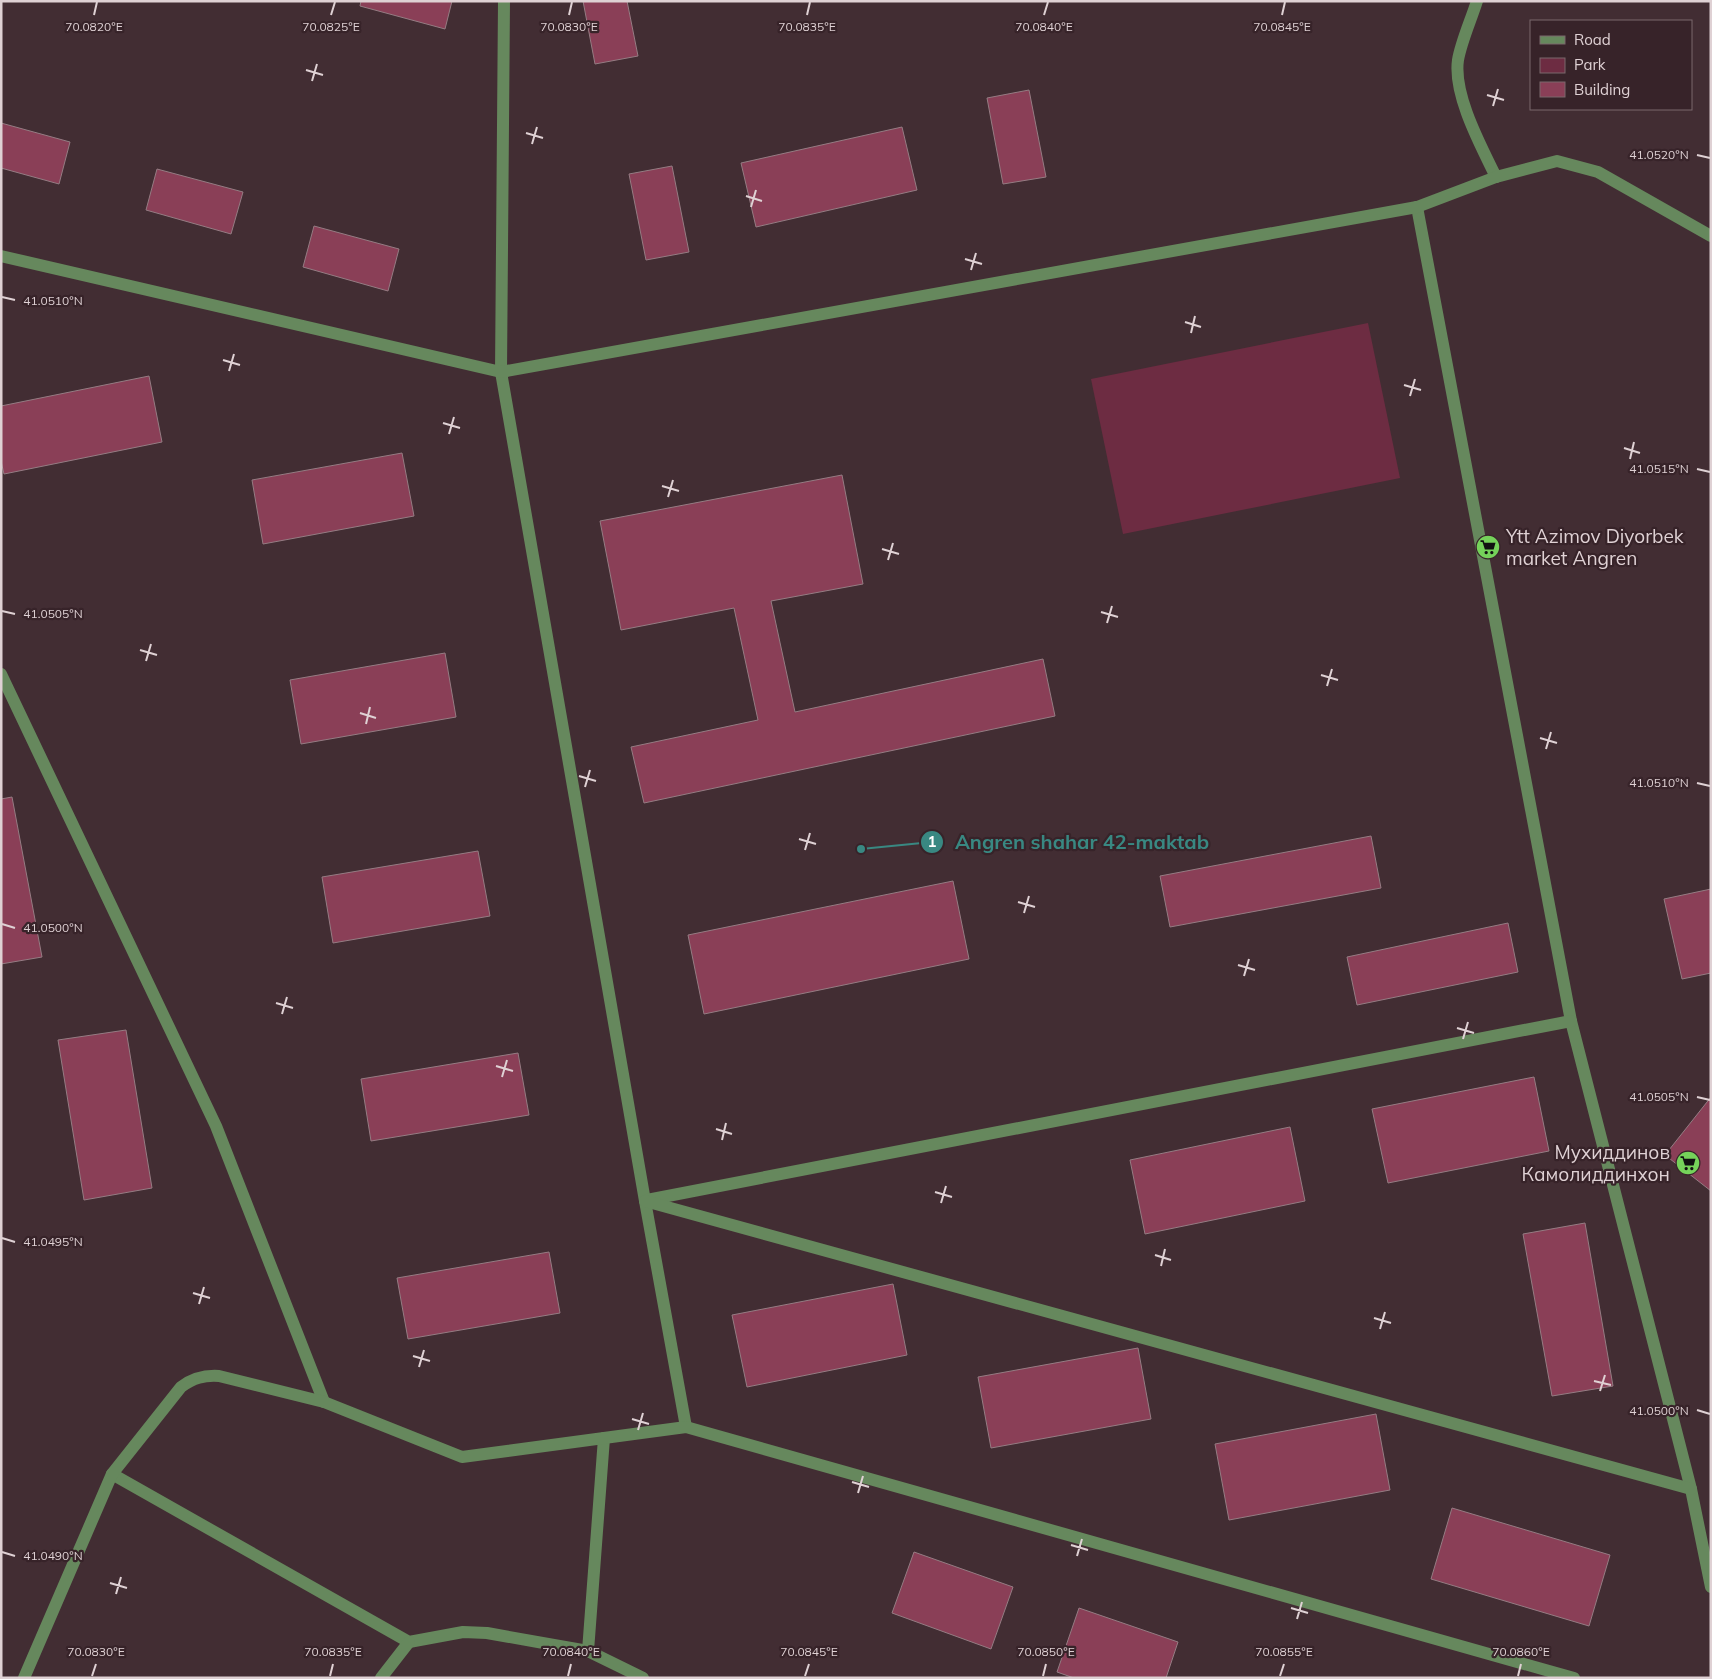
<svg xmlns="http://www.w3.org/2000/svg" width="1712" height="1679" viewBox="0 0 1712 1679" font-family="Mulish,sans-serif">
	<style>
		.green { fill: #6d2c42 }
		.building { fill: #8a3f57; stroke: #957c83 }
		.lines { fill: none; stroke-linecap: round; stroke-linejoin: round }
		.minor { stroke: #66885d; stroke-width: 12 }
		.ticks { fill: none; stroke: #dfd1d4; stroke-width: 2 }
		.labels { text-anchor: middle; stroke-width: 4.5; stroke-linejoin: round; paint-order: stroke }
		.poi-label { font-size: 19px; fill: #dfd1d4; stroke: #372329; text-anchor: start }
		.ticks-label { font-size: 12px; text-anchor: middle; fill: #dfd1d4; stroke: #372329; stroke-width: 4.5; stroke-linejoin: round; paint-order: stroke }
		.leader { fill: none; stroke: #398882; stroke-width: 2 }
		.callout-dot { fill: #398882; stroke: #372329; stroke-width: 2 }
		.mark-label { font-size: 15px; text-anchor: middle; font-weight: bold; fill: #fff }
		.callout-label { font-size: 20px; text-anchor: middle; font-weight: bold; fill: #398882; stroke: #372329; stroke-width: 4.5; stroke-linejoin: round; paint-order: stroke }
	</style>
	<rect width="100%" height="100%" fill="#422d33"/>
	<path class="green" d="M1368,323l32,155 -277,56 -32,-155z"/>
	<g class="building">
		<path d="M361,1h91l-7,28 -85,-23z"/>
		<path d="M583,1h44l11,55 -43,8z"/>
		<path d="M1029,90l17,87 -43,7 -16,-86z"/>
		<path d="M1,123l69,19 -11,42 -58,-16z"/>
		<path d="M902,127l15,63 -161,37 -15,-64z"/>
		<path d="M672,166l17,86 -43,8 -17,-86z"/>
		<path d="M157,169l86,23 -12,42 -85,-24z"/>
		<path d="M314,226l85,23 -11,42 -85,-24z"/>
		<path d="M149,376l13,66 -158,32 -3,-13v-55z"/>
		<path d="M402,453l12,63 -151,28 -11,-64z"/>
		<path d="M842,475l21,109 -92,17 24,111 248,-53 12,57 -411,87 -13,-56 127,-27 -24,-112 -113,22 -21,-109z"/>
		<path d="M445,653l11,64 -155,27 -11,-64z"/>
		<path d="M12,797l30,160 -41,7v-165z"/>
		<path d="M1371,836l10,52 -211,39 -10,-51z"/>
		<path d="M478,851l12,65 -157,27 -11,-66z"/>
		<path d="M953,881l16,78 -265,55 -16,-79z"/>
		<path d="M1711,889v84l-29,6 -18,-80z"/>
		<path d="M1508,923l10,49 -161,33 -10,-48z"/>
		<path d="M126,1030l26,158 -68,12 -26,-160z"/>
		<path d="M518,1053l11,62 -158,26 -10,-62z"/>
		<path d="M1534,1077l15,74 -161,32 -16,-74z"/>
		<path d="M1711,1097v94l-46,-36z"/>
		<path d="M1290,1127l15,74 -160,33 -15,-74z"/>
		<path d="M1585,1223l28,163 -61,10 -29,-162z"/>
		<path d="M549,1252l11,61 -152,26 -11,-61z"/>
		<path d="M893,1284l14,71 -160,32 -15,-72z"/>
		<path d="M1138,1348l13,71 -160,29 -13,-71z"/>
		<path d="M1376,1414l14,76 -161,30 -14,-76z"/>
		<path d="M1452,1508l158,47 -21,71 -158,-47z"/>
		<path d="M914,1552l99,35 -22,62 -99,-36z"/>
		<path d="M1079,1608l99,34 -12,36h-92l-17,-6z"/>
	</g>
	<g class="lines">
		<g class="minor">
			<path d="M504,1l-3,371 144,829 41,226"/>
			<path d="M1477,1c-6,19 -16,41 -19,59 -5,35 23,86 38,117"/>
			<path d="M1417,207l154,814 120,468 20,98"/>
			<path d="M1,256l500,116 916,-165 79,-30 61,-16 41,11 113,64"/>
			<path d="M1,674l215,452 108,276"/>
			<path d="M647,1200l924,-179"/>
			<path d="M645,1201l1046,288"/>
			<path d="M112,1474l297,168 54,-10 24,1 101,18 55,27"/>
			<path d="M588,1651l16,-213"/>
			<path d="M24,1678l88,-204 69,-87c12,-9 23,-12 38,-11l105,26 138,55 224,-30 888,251"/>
			<path d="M381,1678l28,-36"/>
		</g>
	</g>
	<path class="ticks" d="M94,15l3,-13M331,15l4,-13M569,15l3,-13M807,15l3,-13M1044,15l4,-13M1282,15l3,-13M306,70l17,5M312,81l5,-17M1487,95l17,5M1493,106l5,-17M526,133l17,5M532,144l5,-17M1697,155l13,3M746,196l16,5M751,207l5,-17M965,259l17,5M971,270l5,-17M2,297l13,3M1185,322l16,5M1191,333l4,-17M223,360l17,5M229,371l5,-17M1404,385l17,5M1410,396l5,-17M443,423l17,5M449,434l5,-17M1624,448l16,5M1630,459l4,-17M1697,469l13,3M662,486l17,5M668,497l5,-17M882,549l17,5M888,560l5,-17M2,611l13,3M1101,612l17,5M1107,623l5,-17M140,650l17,5M146,661l5,-17M1321,675l17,5M1327,686l5,-17M360,713l16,5M366,724l4,-17M1540,738l17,5M1546,749l5,-17M579,776l17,5M1697,783l13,3M585,787l5,-17M799,839l17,5M805,850l5,-17M1018,902l17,5M1024,913l5,-17M2,924l13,4M1238,965l17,5M1244,976l5,-17M276,1003l17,5M282,1014l5,-17M1457,1028l17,5M1463,1039l5,-17M496,1066l17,5M502,1077l5,-17M1697,1097l13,3M716,1129l16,5M722,1140l4,-17M935,1192l17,5M941,1203l5,-17M2,1238l13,4M1155,1255l16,5M1161,1266l4,-17M193,1293l17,5M199,1304l5,-17M1374,1318l17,5M1380,1329l5,-17M413,1356l17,5M419,1367l5,-17M1594,1381l17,4M1600,1391l5,-16M1697,1410l13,4M632,1419l17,5M638,1430l5,-17M852,1482l17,5M858,1493l5,-17M1071,1545l17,5M2,1552l13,4M1077,1556l5,-17M110,1583l17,5M116,1594l5,-17M1291,1608l17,5M1297,1619l5,-17M92,1676l4,-12M330,1676l3,-12M568,1676l3,-12M805,1676l4,-12M1043,1676l3,-12M1280,1676l4,-12M1518,1676l3,-12"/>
	<defs>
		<g id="supermarket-disc" transform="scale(1.25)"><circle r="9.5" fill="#75d25a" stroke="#372329"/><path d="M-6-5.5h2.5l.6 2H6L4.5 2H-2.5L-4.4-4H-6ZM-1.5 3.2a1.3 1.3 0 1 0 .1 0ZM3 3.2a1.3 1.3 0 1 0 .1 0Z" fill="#111"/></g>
	</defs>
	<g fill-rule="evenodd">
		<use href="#supermarket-disc" x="1488" y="547"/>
		<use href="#supermarket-disc" x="1688" y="1163"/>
	</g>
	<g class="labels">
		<g class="poi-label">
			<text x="1506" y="543">Ytt Azimov Diyorbek<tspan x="1506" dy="22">market Angren</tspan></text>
			<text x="1670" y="1159" text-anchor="end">Мухиддинов<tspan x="1670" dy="22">Камолиддинхон</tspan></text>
		</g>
	</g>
	<g class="ticks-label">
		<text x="94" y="31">70.0820°E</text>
		<text x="331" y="31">70.0825°E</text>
		<text x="569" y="31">70.0830°E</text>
		<text x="807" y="31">70.0835°E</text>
		<text x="1044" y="31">70.0840°E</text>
		<text x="1282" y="31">70.0845°E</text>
		<text x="1659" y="159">41.0520°N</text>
		<text x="53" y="305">41.0510°N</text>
		<text x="1659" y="473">41.0515°N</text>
		<text x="53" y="618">41.0505°N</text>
		<text x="1659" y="787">41.0510°N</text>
		<text x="53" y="932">41.0500°N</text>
		<text x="1659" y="1101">41.0505°N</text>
		<text x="53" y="1246">41.0495°N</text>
		<text x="1659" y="1415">41.0500°N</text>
		<text x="53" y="1560">41.0490°N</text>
		<text x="96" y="1656">70.0830°E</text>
		<text x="333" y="1656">70.0835°E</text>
		<text x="571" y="1656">70.0840°E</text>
		<text x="809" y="1656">70.0845°E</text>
		<text x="1046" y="1656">70.0850°E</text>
		<text x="1284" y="1656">70.0855°E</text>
		<text x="1521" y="1656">70.0860°E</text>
	</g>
	<path class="leader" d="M861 849L932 842"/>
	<g class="callout-dot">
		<circle cx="861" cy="849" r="5"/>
		<circle cx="932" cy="842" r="12"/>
	</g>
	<g class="mark-label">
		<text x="932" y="847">1</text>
	</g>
	<g class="callout-label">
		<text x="1082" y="849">Angren shahar 42-maktab</text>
	</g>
	<rect width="1712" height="1679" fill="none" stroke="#dfd1d4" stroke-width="5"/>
	<rect x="1530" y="20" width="162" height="90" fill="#372329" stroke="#7a696d"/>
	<rect x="1540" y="36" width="25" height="8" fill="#66885d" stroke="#7a696d"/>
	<text x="1574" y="45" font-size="15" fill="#dfd1d4">Road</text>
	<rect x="1540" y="58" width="25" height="15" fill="#6d2c42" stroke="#7a696d"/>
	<text x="1574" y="70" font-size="15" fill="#dfd1d4">Park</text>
	<rect x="1540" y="82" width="25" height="15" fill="#8a3f57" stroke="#7a696d"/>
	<text x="1574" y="95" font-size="15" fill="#dfd1d4">Building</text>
</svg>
